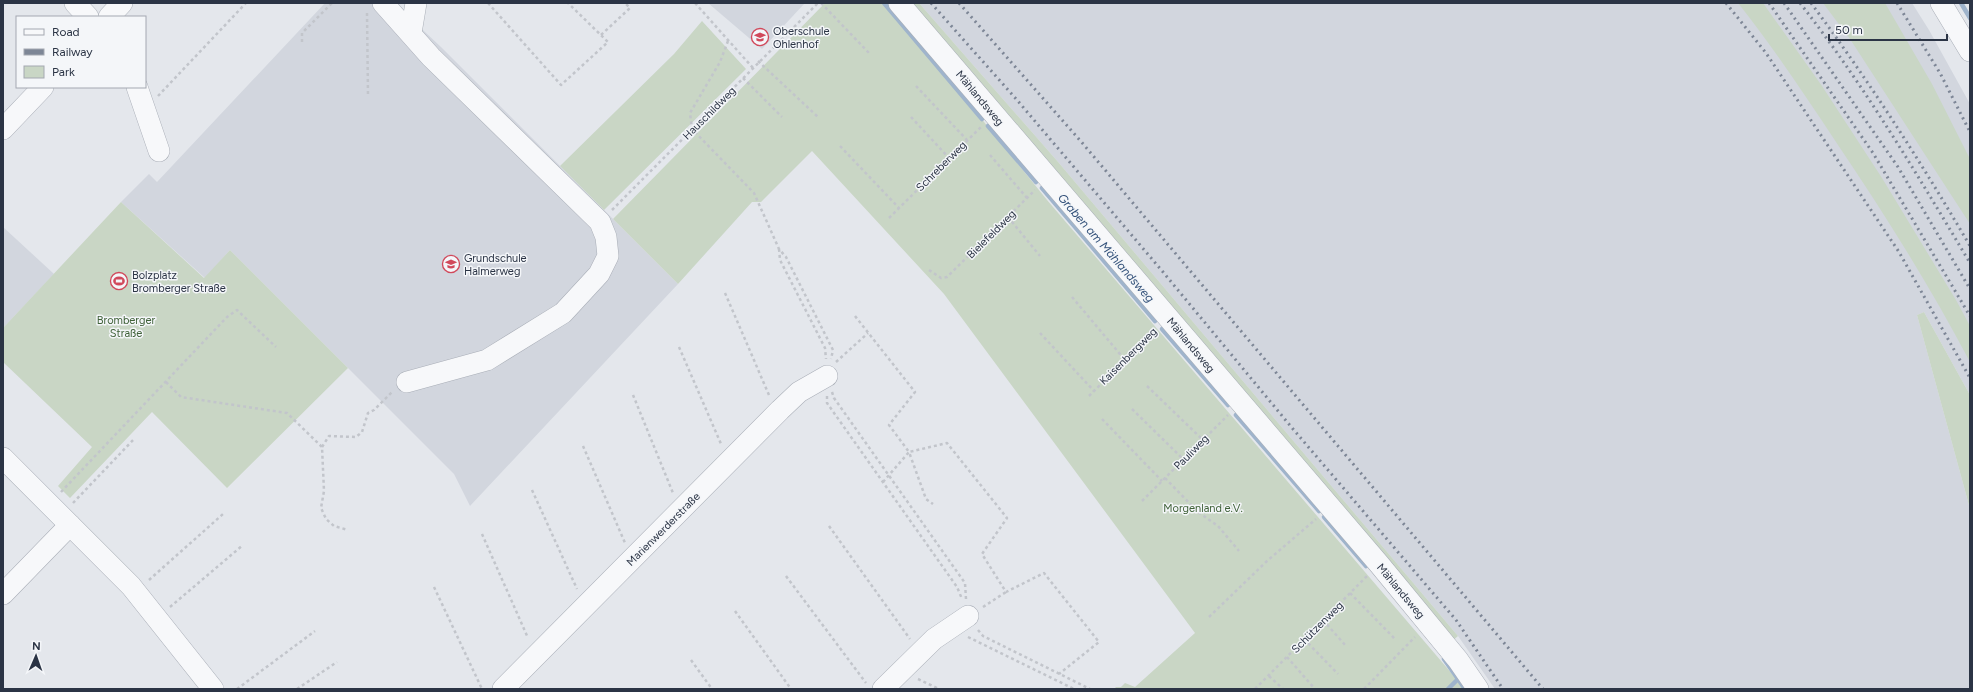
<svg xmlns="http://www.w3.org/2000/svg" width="1973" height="692" viewBox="0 0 1973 692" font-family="Figtree,sans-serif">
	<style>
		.built { fill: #d2d6de }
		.green { fill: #c9d6c5 }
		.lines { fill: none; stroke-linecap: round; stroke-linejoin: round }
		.stream { stroke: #9fb4cc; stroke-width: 4.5 }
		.minor-casing { stroke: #a9aeb7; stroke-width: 22 }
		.path { stroke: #c2c5cb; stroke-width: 2.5; stroke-dasharray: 3 3; stroke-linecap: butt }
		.minor { stroke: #f7f8fa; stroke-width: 21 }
		.rail { stroke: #7d8696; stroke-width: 3; stroke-dasharray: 2 4; stroke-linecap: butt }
		.labels { text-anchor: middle; stroke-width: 3; stroke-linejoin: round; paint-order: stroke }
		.poi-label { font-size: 11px; fill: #2b3445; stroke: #f4f6f9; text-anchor: start }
		.street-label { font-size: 11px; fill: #2b3445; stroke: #f4f6f9 }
		.park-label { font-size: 11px; fill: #3f6138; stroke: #f4f6f9 }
		.water-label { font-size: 12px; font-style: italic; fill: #34527a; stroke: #f4f6f9 }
	</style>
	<rect width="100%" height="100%" fill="#e4e7ec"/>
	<g class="built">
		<path d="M325,3h69l47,44 237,237 -208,222 -16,-32 -224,-224 -25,28 -84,-76 28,-28 8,8z"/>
		<path d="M708,3h97l-43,46z"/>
		<path d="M919,3h993l17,27 41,74v291l-46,-83 -7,3 53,194v180h-475l-37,-53 -399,-473z"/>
		<path d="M3,227l51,47 -51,54z"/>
	</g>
	<g class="green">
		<path d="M825,3h63l159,197 418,489h-351l2,-2h5l4,-4 10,4 60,-54 -251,-339 -132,-143 -51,51h-9l-74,82 -65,-65z"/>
		<path d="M906,3h13l140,160 399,473 -7,6z"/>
		<path d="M1738,3h25l59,83 60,92 74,122 14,26v36c-40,-76 -86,-149 -134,-220 -31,-47 -63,-95 -98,-139z"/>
		<path d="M1823,3h62l47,81 38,75v65l-120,-185z"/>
		<path d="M702,21l44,48 -142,141 -44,-44 114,-112z"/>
		<path d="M121,202l83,76 26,-28 118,118 -121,120 -75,-76 -82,86 -12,-12 34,-39 -89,-85v-34z"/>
		<path d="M1924,312l46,83v114l-53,-194z"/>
	</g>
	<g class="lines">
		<g class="stream">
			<path d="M884,3l98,116"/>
			<path d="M1961,3l9,15"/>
			<path d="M988,126l48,56"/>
			<path d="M1042,188l113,133"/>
			<path d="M1162,329l66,76"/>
			<path d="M1236,415l83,96"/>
			<path d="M1324,517l42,49"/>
			<path d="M1444,659l21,30"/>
			<path d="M1448,689l10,-10"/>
		</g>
		<g class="minor-casing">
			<g id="minor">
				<path d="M75,3l13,14"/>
				<path d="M383,3l48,54 169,165 6,15 2,19 -9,18 -36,39 -76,47 -80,22"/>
				<path d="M899,3l480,561 79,96 20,29"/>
				<path d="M1941,3l29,48"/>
				<path d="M109,17l13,-14"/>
				<path d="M411,33l5,-30"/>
				<path d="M137,87l22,64"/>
				<path d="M3,129l40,-42"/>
				<path d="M3,458l128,128 82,103"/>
				<path d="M3,594l67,-69"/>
				<path d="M503,689l277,-279 19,-18 28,-16"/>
				<path d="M883,689l51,-50 34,-23"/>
			</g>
		</g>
		<g class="path">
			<path d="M488,3l73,82 47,-43 -40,-39"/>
			<path d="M695,3l58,65"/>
			<path d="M821,3l49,51"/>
			<path d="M367,13l1,83"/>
			<path d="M601,35l29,-27 -5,-5"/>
			<path d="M728,41l-8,21 -30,51 2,16 62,64 25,56 7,8 47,93 -2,9"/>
			<path d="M302,42v-9l30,-30"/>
			<path d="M758,61l60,56"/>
			<path d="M743,78l39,39"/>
			<path d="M916,86l51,54"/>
			<path d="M158,96l88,-93"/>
			<path d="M911,117l38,41"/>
			<path d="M840,146l59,62"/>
			<path d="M990,155l37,43"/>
			<path d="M612,210l206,-207"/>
			<path d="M1008,217l32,39"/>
			<path d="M889,218l93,-92"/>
			<path d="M779,249l1,11 45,88 1,11"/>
			<path d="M929,270l12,8 6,-1 88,-87"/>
			<path d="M725,293l44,102"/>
			<path d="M1072,297l53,63"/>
			<path d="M855,316l60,76 -26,33 20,27 38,-9 60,75 -25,36 24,38 38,-19 55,69 -40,32"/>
			<path d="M1040,333l54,58"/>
			<path d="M679,347l42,97"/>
			<path d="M836,362l32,-29"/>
			<path d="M166,382l15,15 106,16 35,34 2,44 -3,17 5,11 8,7 14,4"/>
			<path d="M1147,386l56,54"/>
			<path d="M832,392l2,6 131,185 1,16"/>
			<path d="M633,395l40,98"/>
			<path d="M827,396v7l130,184 5,12"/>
			<path d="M1089,396l67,-67"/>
			<path d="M1132,409l51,50"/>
			<path d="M1102,419l60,62"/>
			<path d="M583,446l42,97"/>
			<path d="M322,447l7,-11 27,1 6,-5 6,-19 6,-3 19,-19"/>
			<path d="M1165,478l33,34 20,14 21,25"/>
			<path d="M883,482l26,-30 17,47 7,5"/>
			<path d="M532,490l45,99"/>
			<path d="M61,492l166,-175 10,-7 39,37"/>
			<path d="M1142,501l86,-86"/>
			<path d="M73,503l62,-65"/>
			<path d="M829,526l81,113"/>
			<path d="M482,534l46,104"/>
			<path d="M786,576l80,107"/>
			<path d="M149,580l74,-66"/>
			<path d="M434,587l48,102"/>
			<path d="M1350,593l46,47"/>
			<path d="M170,607l73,-62"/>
			<path d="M983,607l23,-15"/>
			<path d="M735,611l56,78"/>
			<path d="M1209,617l58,-56 49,-42"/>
			<path d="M1323,620l23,26"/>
			<path d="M978,630l5,6 107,53"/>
			<path d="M968,637l106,52"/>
			<path d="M1304,639l34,35"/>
			<path d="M1287,657l28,32"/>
			<path d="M691,660l21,29"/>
			<path d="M1269,676l14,13"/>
			<path d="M918,679l21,10"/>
			<path d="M237,689l78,-58"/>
			<path d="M297,689l40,-27"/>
			<path d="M1255,689l112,-113"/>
			<path d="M1364,689l51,-52"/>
		</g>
		<use href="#minor" class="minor"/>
		<g class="rail">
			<path d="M931,3l86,97 146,172 130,157 163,191 47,69"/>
			<path d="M959,3l125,142 459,544"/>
			<path d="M1726,3l40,50 133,199 71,126"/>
			<path d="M1769,3l104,150 97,163"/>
			<path d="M1784,3l114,164 72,122"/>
			<path d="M1800,3c64,82 117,171 170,260"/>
			<path d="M1811,3c58,78 110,159 159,243"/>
			<path d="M1897,3l43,70 30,59"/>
		</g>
	</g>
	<defs>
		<g id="school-ring" transform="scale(0.9)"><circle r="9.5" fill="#f4f6f9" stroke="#d1495b" stroke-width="1.5"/><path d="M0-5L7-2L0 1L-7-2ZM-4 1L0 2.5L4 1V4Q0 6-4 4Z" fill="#d1495b"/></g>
		<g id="stadium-ring" transform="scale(0.9)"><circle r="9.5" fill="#f4f6f9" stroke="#d1495b" stroke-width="1.5"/><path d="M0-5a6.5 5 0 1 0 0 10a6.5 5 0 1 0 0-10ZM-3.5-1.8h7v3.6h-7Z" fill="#d1495b"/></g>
	</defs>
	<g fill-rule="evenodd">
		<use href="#school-ring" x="760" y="37"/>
		<use href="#school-ring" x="451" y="264"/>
		<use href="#stadium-ring" x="119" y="281"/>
	</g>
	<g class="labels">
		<g class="poi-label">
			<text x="773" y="35">Oberschule<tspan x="773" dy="13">Ohlenhof</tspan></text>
			<text x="464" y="262">Grundschule<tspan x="464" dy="13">Halmerweg</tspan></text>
			<text x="132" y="279">Bolzplatz<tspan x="132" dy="13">Bromberger Straße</tspan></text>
		</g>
		<g class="street-label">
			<text transform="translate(980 98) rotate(50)" y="4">Mählandsweg</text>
			<text transform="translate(709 113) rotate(-45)" y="4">Hauschildweg</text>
			<text transform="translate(941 166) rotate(-45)" y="4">Schreberweg</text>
			<text transform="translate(991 234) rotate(-45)" y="4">Bielefeldweg</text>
			<text transform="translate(1191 345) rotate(50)" y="4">Mählandsweg</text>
			<text transform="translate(1128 356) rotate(-45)" y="4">Kaisenbergweg</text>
			<text transform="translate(1191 452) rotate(-45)" y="4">Pauliweg</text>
			<text transform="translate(663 529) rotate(-45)" y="4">Marienwerderstraße</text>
			<text transform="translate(1401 591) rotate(50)" y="4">Mählandsweg</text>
			<text transform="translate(1317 627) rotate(-45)" y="4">Schützenweg</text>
		</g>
		<g class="park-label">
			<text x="126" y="324">Bromberger<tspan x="126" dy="13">Straße</tspan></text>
			<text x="1203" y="512">Morgenland e.V.</text>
		</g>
		<g class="water-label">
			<text transform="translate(1106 248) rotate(49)" y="4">Graben am Mählandsweg</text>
		</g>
	</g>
	<rect width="1973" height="692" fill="none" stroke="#2b3445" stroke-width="8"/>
	<rect x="16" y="16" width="130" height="72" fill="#f4f6f9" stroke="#a4a8b1"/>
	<rect x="24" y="29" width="20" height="6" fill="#f7f8fa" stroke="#a4a8b1"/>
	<text x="52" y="36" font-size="12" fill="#2b3445">Road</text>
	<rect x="24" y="49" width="20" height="6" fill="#7d8696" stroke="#a4a8b1"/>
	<text x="52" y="56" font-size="12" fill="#2b3445">Railway</text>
	<rect x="24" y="66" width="20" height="12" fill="#c9d6c5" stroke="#a4a8b1"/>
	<text x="52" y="76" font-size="12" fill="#2b3445">Park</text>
	<g transform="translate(36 656) rotate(2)" stroke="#f4f6f9" stroke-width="3" paint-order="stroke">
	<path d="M0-3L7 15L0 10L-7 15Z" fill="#2b3445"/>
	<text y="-6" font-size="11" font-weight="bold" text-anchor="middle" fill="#2b3445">N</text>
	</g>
	<path d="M1829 34v6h118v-6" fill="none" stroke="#2b3445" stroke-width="2"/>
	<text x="1835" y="34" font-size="12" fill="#2b3445" stroke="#f4f6f9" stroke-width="3" paint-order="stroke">50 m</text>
</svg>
